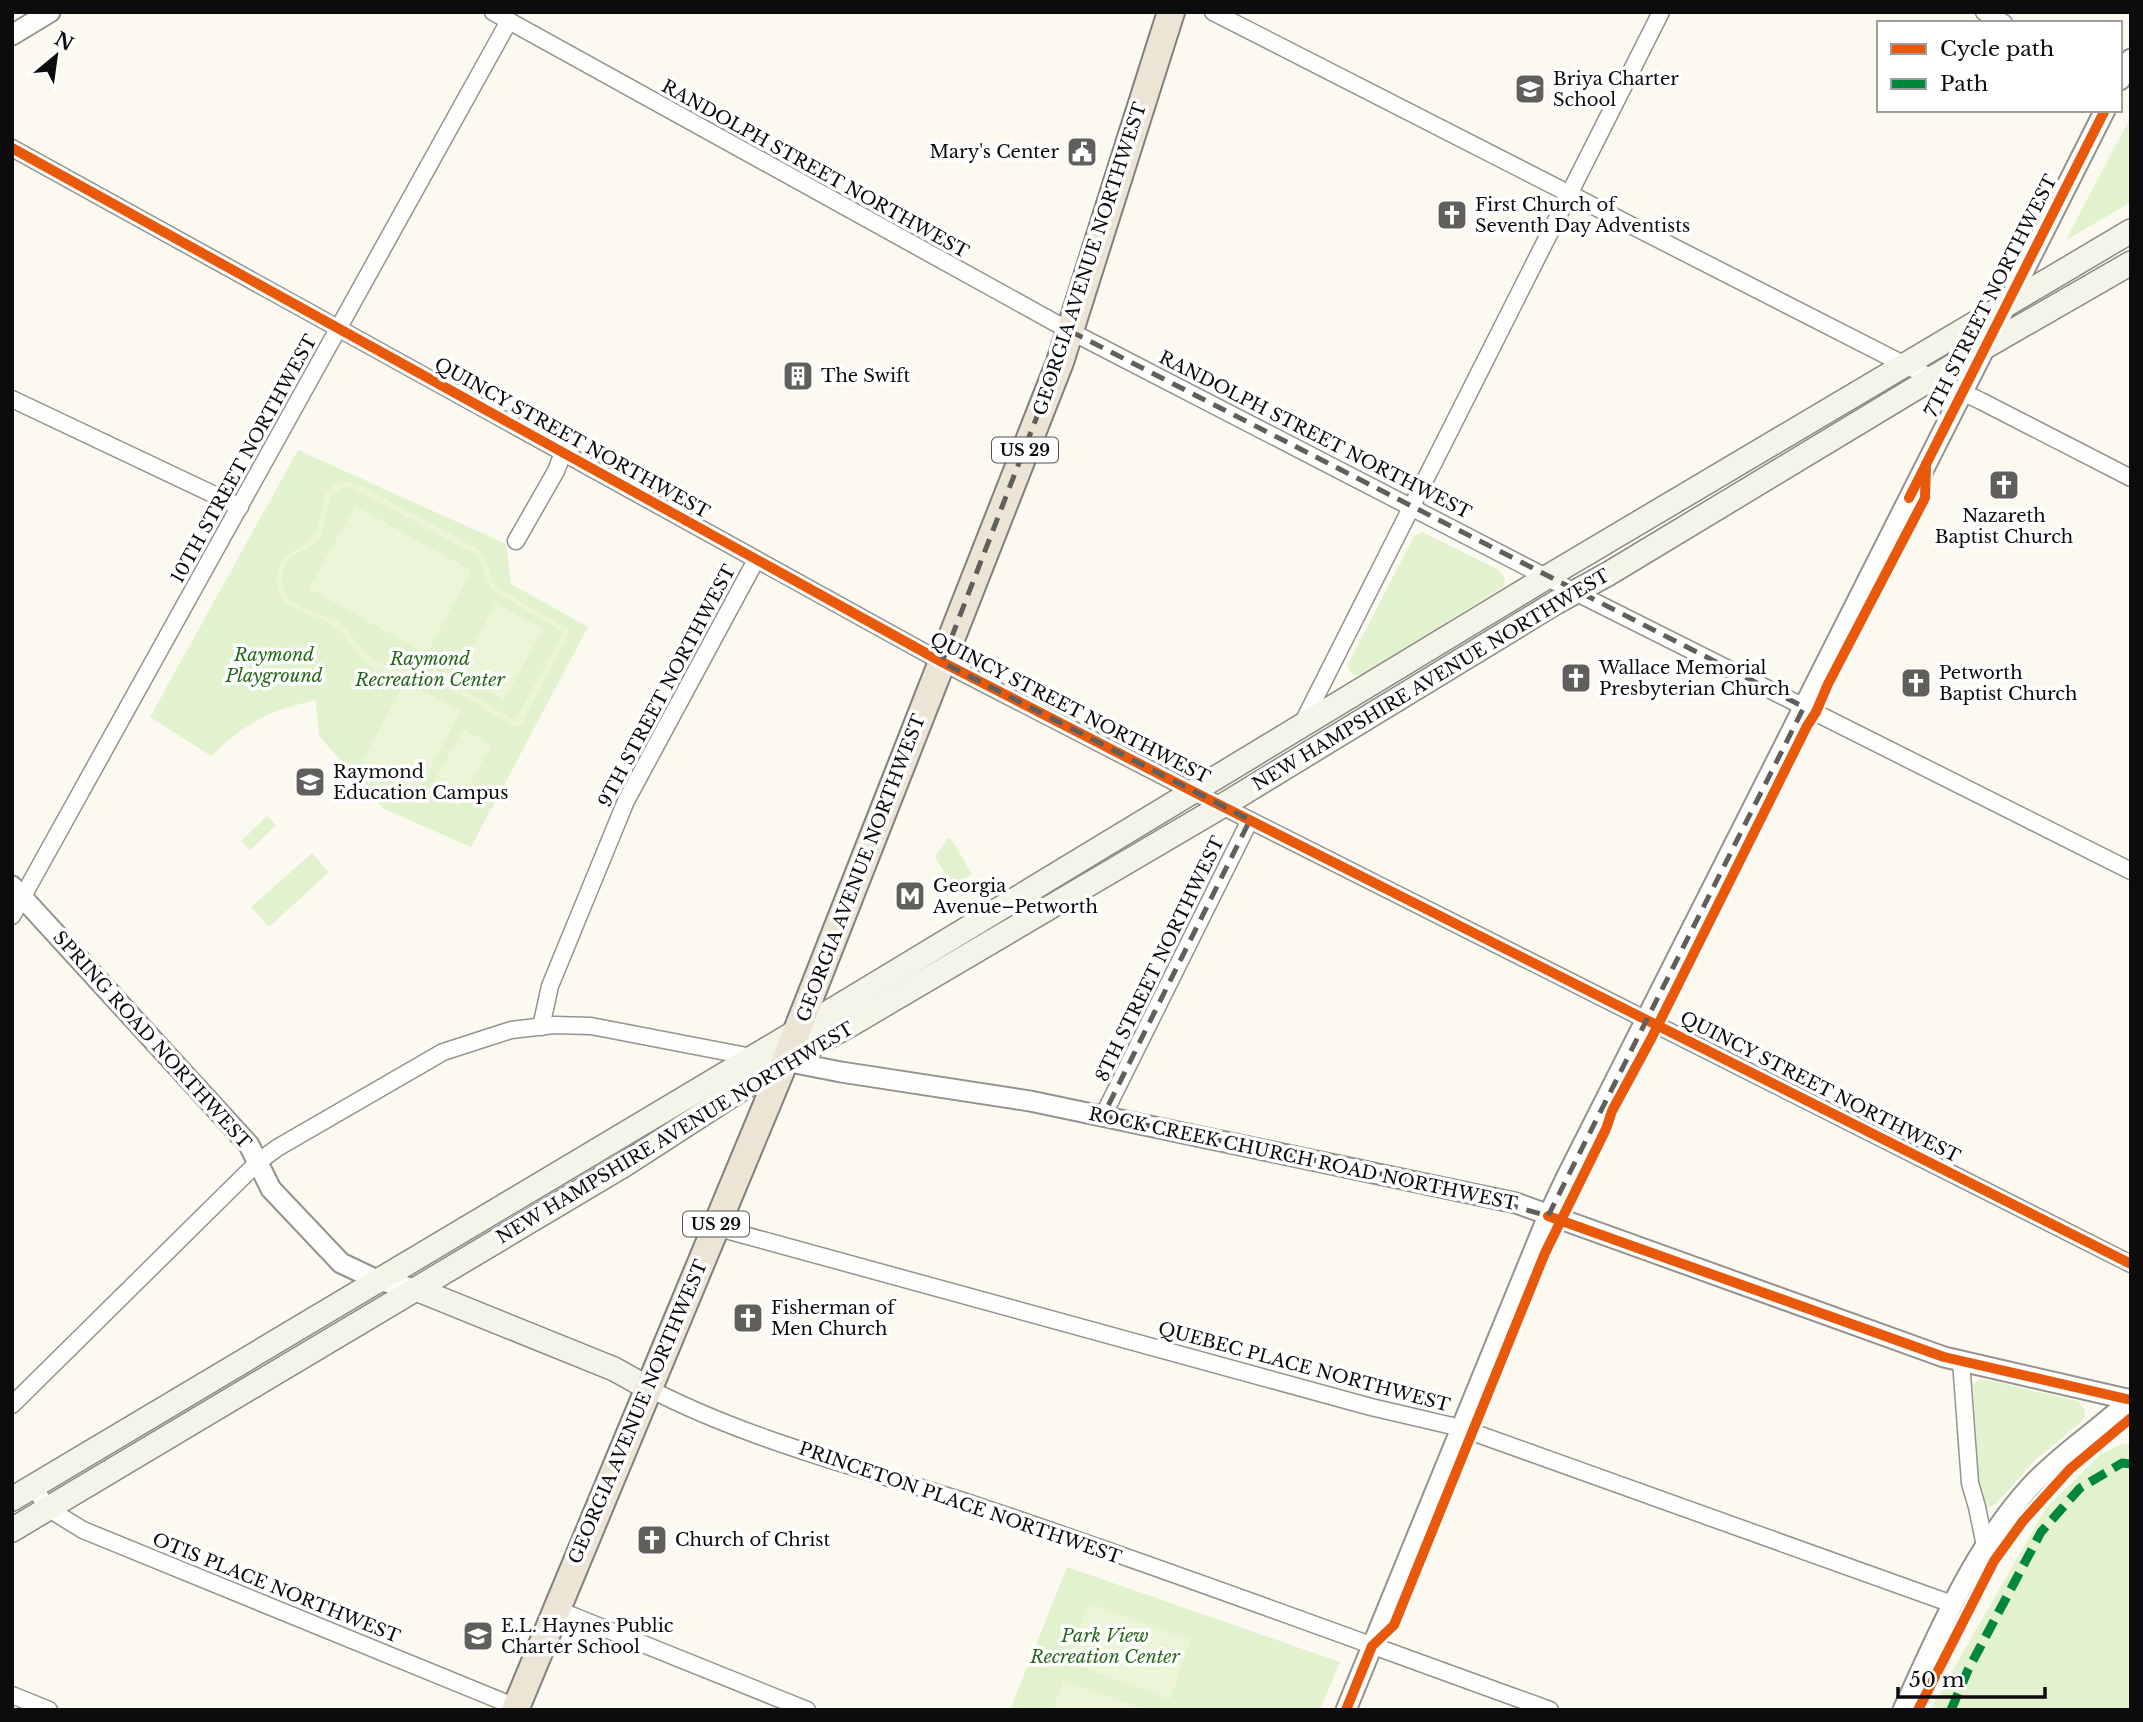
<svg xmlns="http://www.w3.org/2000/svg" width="2143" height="1722" viewBox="0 0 2143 1722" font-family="'Libre Baskerville',serif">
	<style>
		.green { fill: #e2f2ce }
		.pitch { fill: #edf5d8; fill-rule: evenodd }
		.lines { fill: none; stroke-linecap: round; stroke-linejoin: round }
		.minor-casing { stroke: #94938f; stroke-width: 19 }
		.tertiary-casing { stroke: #94938f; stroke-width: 23 }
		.secondary-casing { stroke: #8a8985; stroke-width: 26 }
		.trunk-casing { stroke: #81807c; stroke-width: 30 }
		.minor { stroke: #fefefd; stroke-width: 16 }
		.tertiary { stroke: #fefefd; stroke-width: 19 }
		.secondary { stroke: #f5f4e8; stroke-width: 23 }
		.trunk { stroke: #ece4d5; stroke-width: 26 }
		.quiet { stroke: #00873e; stroke-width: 9; stroke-dasharray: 18 9; stroke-linecap: butt }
		.cycleway-casing { stroke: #fff; stroke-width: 15 }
		.cycleway { stroke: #e8590c; stroke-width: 10 }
		.marked { fill: none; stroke: #605f5c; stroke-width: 5; stroke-dasharray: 14 9; stroke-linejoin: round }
		.labels { text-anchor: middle; stroke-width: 7; stroke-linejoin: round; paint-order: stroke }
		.shield { fill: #fff; stroke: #555; stroke-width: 2 }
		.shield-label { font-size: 16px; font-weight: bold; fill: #0c0c0c }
		.poi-label { font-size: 18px; fill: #0c0c0c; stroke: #fff; text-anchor: start }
		.street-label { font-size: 18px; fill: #0c0c0c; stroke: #fff }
		.park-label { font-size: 18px; font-style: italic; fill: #266819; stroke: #fff }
	</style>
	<rect width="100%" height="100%" fill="#fbf9f0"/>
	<g class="green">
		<path d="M2131,116v86l-65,38z"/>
		<path d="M298,450l208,94 5,40 77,43 -117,220 -87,-38 -65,-73 -3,-36c-48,11 -69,22 -105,56l-61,-39z"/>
		<path d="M1422,532l77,38 6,10 -2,7 -142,88h-7l-4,-3 -2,-8 66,-128z"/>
		<path d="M267,816l9,9 -26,25 -9,-9z"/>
		<path d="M948,838l3,1 21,35 -19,13 -18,-30z"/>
		<path d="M312,853l17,19 -60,55 -18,-20z"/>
		<path d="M1982,1379l96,22 7,9v6l-6,8 -44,36 -39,44 -7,3 -4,-1 -5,-7 -7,-115z"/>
		<path d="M2123,1444h8v266h-201l116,-202 55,-54z"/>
		<path d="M1067,1567l273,95 -20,48h-310z"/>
	</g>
	<g class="pitch">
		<path d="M343,482l21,5 114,62c12,11 9,27 19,39l71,41 1,6 -48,90 -8,1c-27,-16 -55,-35 -85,-46 -19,-6 -39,-3 -57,-14 -16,-10 -21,-28 -36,-39 -21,-16 -63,-14 -58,-51 2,-23 20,-24 34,-37 17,-17 2,-51 32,-57zM350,487l127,68 14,34 72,43 -46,85 -6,1c-26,-15 -52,-34 -80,-44 -17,-6 -36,-4 -53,-12 -19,-9 -24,-30 -41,-41 -15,-8 -37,-9 -48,-23 -10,-12 -9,-34 5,-43 7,-5 17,-6 23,-14 14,-17 3,-52 33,-54z"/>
		<path d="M355,506l117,65 -46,83 -117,-66z"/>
		<path d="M496,603l47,26 -39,71 -47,-26z"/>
		<path d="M405,681l56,30 -44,82 -56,-30z"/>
		<path d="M463,729l29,16 -34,61 -29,-16z"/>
		<path d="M1088,1603l103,37 -21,59 -103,-37z"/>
		<path d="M1063,1681l79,27v2h-89z"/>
	</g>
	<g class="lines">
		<g class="minor-casing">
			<g id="minor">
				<path d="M493,12l577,319 505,261 556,279"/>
				<path d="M1213,12l692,353 76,36 150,77"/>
				<path d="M1984,12l20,11"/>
				<path d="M12,148l930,514 252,130 937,472"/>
				<path d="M12,399l228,108"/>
				<path d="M516,541l40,-70 7,-18"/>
				<path d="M1301,726l360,-714"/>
				<path d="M12,916l497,-895"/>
				<path d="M541,1027l9,-41 76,-185 130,-241"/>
				<path d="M1103,1116l147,-296"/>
				<path d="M715,1227l656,180 90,21 491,176"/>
				<path d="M1961,1361l9,122 7,24 8,39"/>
				<path d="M648,1388c104,54 222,82 333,119 191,64 380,135 569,203"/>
				<path d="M12,1405l246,-243 19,-14 166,-96 68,-22 43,-5 37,1 161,31"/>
				<path d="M33,1487l16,22 34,21 433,177"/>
				<path d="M556,1609l251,101"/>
				<path d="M12,1695l37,15"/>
			</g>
		</g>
		<g class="tertiary-casing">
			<g id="tertiary">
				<path d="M12,35l38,-23"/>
				<path d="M2120,80l11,-21"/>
				<path d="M12,886l237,259 22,44 70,74 36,17 39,9"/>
				<path d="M785,1061l56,11 189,29 486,102 428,154 187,43"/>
				<path d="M1346,1710l202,-494 18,-38 539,-1068"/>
				<path d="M1903,1710c36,-78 69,-159 127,-223 30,-33 69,-57 101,-88"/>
			</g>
		</g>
		<g class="secondary-casing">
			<g id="secondary">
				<path d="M416,1289l198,80 34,19"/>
				<path d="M12,1499l842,-502 693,-420 584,-346"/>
				<path d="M12,1530l612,-365 161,-104 65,-36 372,-219 333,-203 53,-29 351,-212 172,-99"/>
			</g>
		</g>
		<g class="trunk-casing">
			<path id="trunk" d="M515,1710l270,-649 275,-699 111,-350"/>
		</g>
		<use href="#minor" class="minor"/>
		<use href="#tertiary" class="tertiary"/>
		<use href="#secondary" class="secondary"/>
		<use href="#trunk" class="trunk"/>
		<path class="quiet" d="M1951,1710l17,-40 73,-138 39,-44 42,-25 9,1"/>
		<g class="cycleway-casing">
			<g id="cycleway">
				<path d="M12,148l930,514 252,130 937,472"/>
				<path d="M1909,498l196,-388"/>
				<path d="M1548,1216l396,141 187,43"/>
				<path d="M1346,1710l26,-64 22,-21 151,-372 61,-124 6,-18 39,-72 156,-313 9,-14 12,-28 97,-186 1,-34"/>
				<path d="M1918,1710l76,-149 29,-40 47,-52 61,-51"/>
			</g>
		</g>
		<use href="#cycleway" class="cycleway"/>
	</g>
	<path class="marked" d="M1070,331l734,376 -256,509 -91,-26 -354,-74 147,-296 -308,-158z"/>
	<defs>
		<g id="school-square" transform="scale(1.575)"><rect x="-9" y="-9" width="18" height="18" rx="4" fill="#605f5c" stroke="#fff"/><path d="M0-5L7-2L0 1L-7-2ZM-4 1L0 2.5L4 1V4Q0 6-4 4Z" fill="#fff"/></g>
		<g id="civic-square" transform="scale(1.575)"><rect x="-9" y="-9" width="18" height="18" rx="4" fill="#605f5c" stroke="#fff"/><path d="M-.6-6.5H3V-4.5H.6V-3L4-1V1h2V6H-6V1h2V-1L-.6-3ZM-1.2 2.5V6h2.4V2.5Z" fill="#fff"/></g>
		<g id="church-square" transform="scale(1.575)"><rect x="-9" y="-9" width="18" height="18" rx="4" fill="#605f5c" stroke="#fff"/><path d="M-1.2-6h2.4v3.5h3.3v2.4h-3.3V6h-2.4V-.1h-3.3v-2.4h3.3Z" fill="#fff"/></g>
		<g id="building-square" transform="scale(1.575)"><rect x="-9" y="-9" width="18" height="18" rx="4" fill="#605f5c" stroke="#fff"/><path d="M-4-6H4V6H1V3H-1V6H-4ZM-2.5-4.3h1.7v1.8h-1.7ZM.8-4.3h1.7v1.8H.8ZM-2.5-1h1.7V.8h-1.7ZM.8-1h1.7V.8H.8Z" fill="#fff"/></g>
		<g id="metro-square" transform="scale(1.575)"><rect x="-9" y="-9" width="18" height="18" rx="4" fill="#605f5c" stroke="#fff"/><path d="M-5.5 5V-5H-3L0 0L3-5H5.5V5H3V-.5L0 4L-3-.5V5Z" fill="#fff"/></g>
	</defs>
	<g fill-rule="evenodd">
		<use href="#school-square" x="1530" y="89"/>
		<use href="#civic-square" x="1082" y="152"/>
		<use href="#church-square" x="1452" y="215"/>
		<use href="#building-square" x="798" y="376"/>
		<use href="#church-square" x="2004" y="485"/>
		<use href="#church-square" x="1576" y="678"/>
		<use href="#church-square" x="1916" y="683"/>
		<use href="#school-square" x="310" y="782"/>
		<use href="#metro-square" x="910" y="896"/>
		<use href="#church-square" x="748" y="1318"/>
		<use href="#church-square" x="652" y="1540"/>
		<use href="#school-square" x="478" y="1636"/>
	</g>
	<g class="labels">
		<g class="shield">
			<rect x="992" y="437.5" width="66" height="25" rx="5"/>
			<rect x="683" y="1211.5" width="66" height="25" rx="5"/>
		</g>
		<g class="shield-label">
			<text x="1025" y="456">US 29</text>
			<text x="716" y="1230">US 29</text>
		</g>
		<g class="poi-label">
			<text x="1553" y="85">Briya Charter<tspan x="1553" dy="21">School</tspan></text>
			<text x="1059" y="158" text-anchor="end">Mary's Center</text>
			<text x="1475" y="211">First Church of<tspan x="1475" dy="21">Seventh Day Adventists</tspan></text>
			<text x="821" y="382">The Swift</text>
			<text x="2004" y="522" text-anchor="middle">Nazareth<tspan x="2004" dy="21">Baptist Church</tspan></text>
			<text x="1599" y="674">Wallace Memorial<tspan x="1599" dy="21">Presbyterian Church</tspan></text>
			<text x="1939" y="679">Petworth<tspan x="1939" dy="21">Baptist Church</tspan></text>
			<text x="333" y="778">Raymond<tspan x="333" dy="21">Education Campus</tspan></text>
			<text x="933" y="892">Georgia<tspan x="933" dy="21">Avenue–Petworth</tspan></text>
			<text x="771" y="1314">Fisherman of<tspan x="771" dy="21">Men Church</tspan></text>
			<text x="675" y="1546">Church of Christ</text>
			<text x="501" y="1632">E.L. Haynes Public<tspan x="501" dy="21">Charter School</tspan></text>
		</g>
		<g class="street-label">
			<text transform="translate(815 169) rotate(29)" y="6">RANDOLPH STREET NORTHWEST</text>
			<text transform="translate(1090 259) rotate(-72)" y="6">GEORGIA AVENUE NORTHWEST</text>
			<text transform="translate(1991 296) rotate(-63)" y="6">7TH STREET NORTHWEST</text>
			<text transform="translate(1315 435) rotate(27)" y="6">RANDOLPH STREET NORTHWEST</text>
			<text transform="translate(572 438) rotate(29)" y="6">QUINCY STREET NORTHWEST</text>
			<text transform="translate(244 459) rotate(-61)" y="6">10TH STREET NORTHWEST</text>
			<text transform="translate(1431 680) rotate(-31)" y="6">NEW HAMPSHIRE AVENUE NORTHWEST</text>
			<text transform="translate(667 686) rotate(-62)" y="6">9TH STREET NORTHWEST</text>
			<text transform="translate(1070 708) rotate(27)" y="6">QUINCY STREET NORTHWEST</text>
			<text transform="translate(861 868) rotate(-69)" y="6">GEORGIA AVENUE NORTHWEST</text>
			<text transform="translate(1160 959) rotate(-64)" y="6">8TH STREET NORTHWEST</text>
			<text transform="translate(152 1040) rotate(48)" y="6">SPRING ROAD NORTHWEST</text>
			<text transform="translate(1820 1087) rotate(27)" y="6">QUINCY STREET NORTHWEST</text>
			<text transform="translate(675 1133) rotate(-31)" y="6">NEW HAMPSHIRE AVENUE NORTHWEST</text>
			<text transform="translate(1303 1159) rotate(12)" y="6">ROCK CREEK CHURCH ROAD NORTHWEST</text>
			<text transform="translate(1304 1367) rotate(15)" y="6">QUEBEC PLACE NORTHWEST</text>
			<text transform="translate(638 1412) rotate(-67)" y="6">GEORGIA AVENUE NORTHWEST</text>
			<text transform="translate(960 1503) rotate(19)" y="6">PRINCETON PLACE NORTHWEST</text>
			<text transform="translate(276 1588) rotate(22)" y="6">OTIS PLACE NORTHWEST</text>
		</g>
		<g class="park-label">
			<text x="274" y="661">Raymond<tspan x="274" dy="21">Playground</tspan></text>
			<text x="430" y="665">Raymond<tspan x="430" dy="21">Recreation Center</tspan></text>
			<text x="1105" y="1642">Park View<tspan x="1105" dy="21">Recreation Center</tspan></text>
		</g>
	</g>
	<rect width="2143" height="1722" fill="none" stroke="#0c0c0c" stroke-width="28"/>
	<rect x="1877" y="21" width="245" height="91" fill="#ffffff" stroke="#9e9e9e" stroke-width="2"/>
	<rect x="1891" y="44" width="35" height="10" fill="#e8590c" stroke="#9e9e9e" stroke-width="2"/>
	<text x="1940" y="56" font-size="21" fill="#0c0c0c">Cycle path</text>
	<rect x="1891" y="79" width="35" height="10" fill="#00873e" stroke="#9e9e9e" stroke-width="2"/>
	<text x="1940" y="91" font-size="21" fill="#0c0c0c">Path</text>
	<g transform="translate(56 56) rotate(29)" stroke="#ffffff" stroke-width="5" paint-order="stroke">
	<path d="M0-5L12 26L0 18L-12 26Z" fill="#0c0c0c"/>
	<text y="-10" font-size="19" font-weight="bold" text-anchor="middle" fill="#0c0c0c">N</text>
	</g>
	<path d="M1898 1687v10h147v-10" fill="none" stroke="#0c0c0c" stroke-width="3.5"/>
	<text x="1909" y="1687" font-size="21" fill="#0c0c0c" stroke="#ffffff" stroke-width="5" paint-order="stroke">50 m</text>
</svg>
